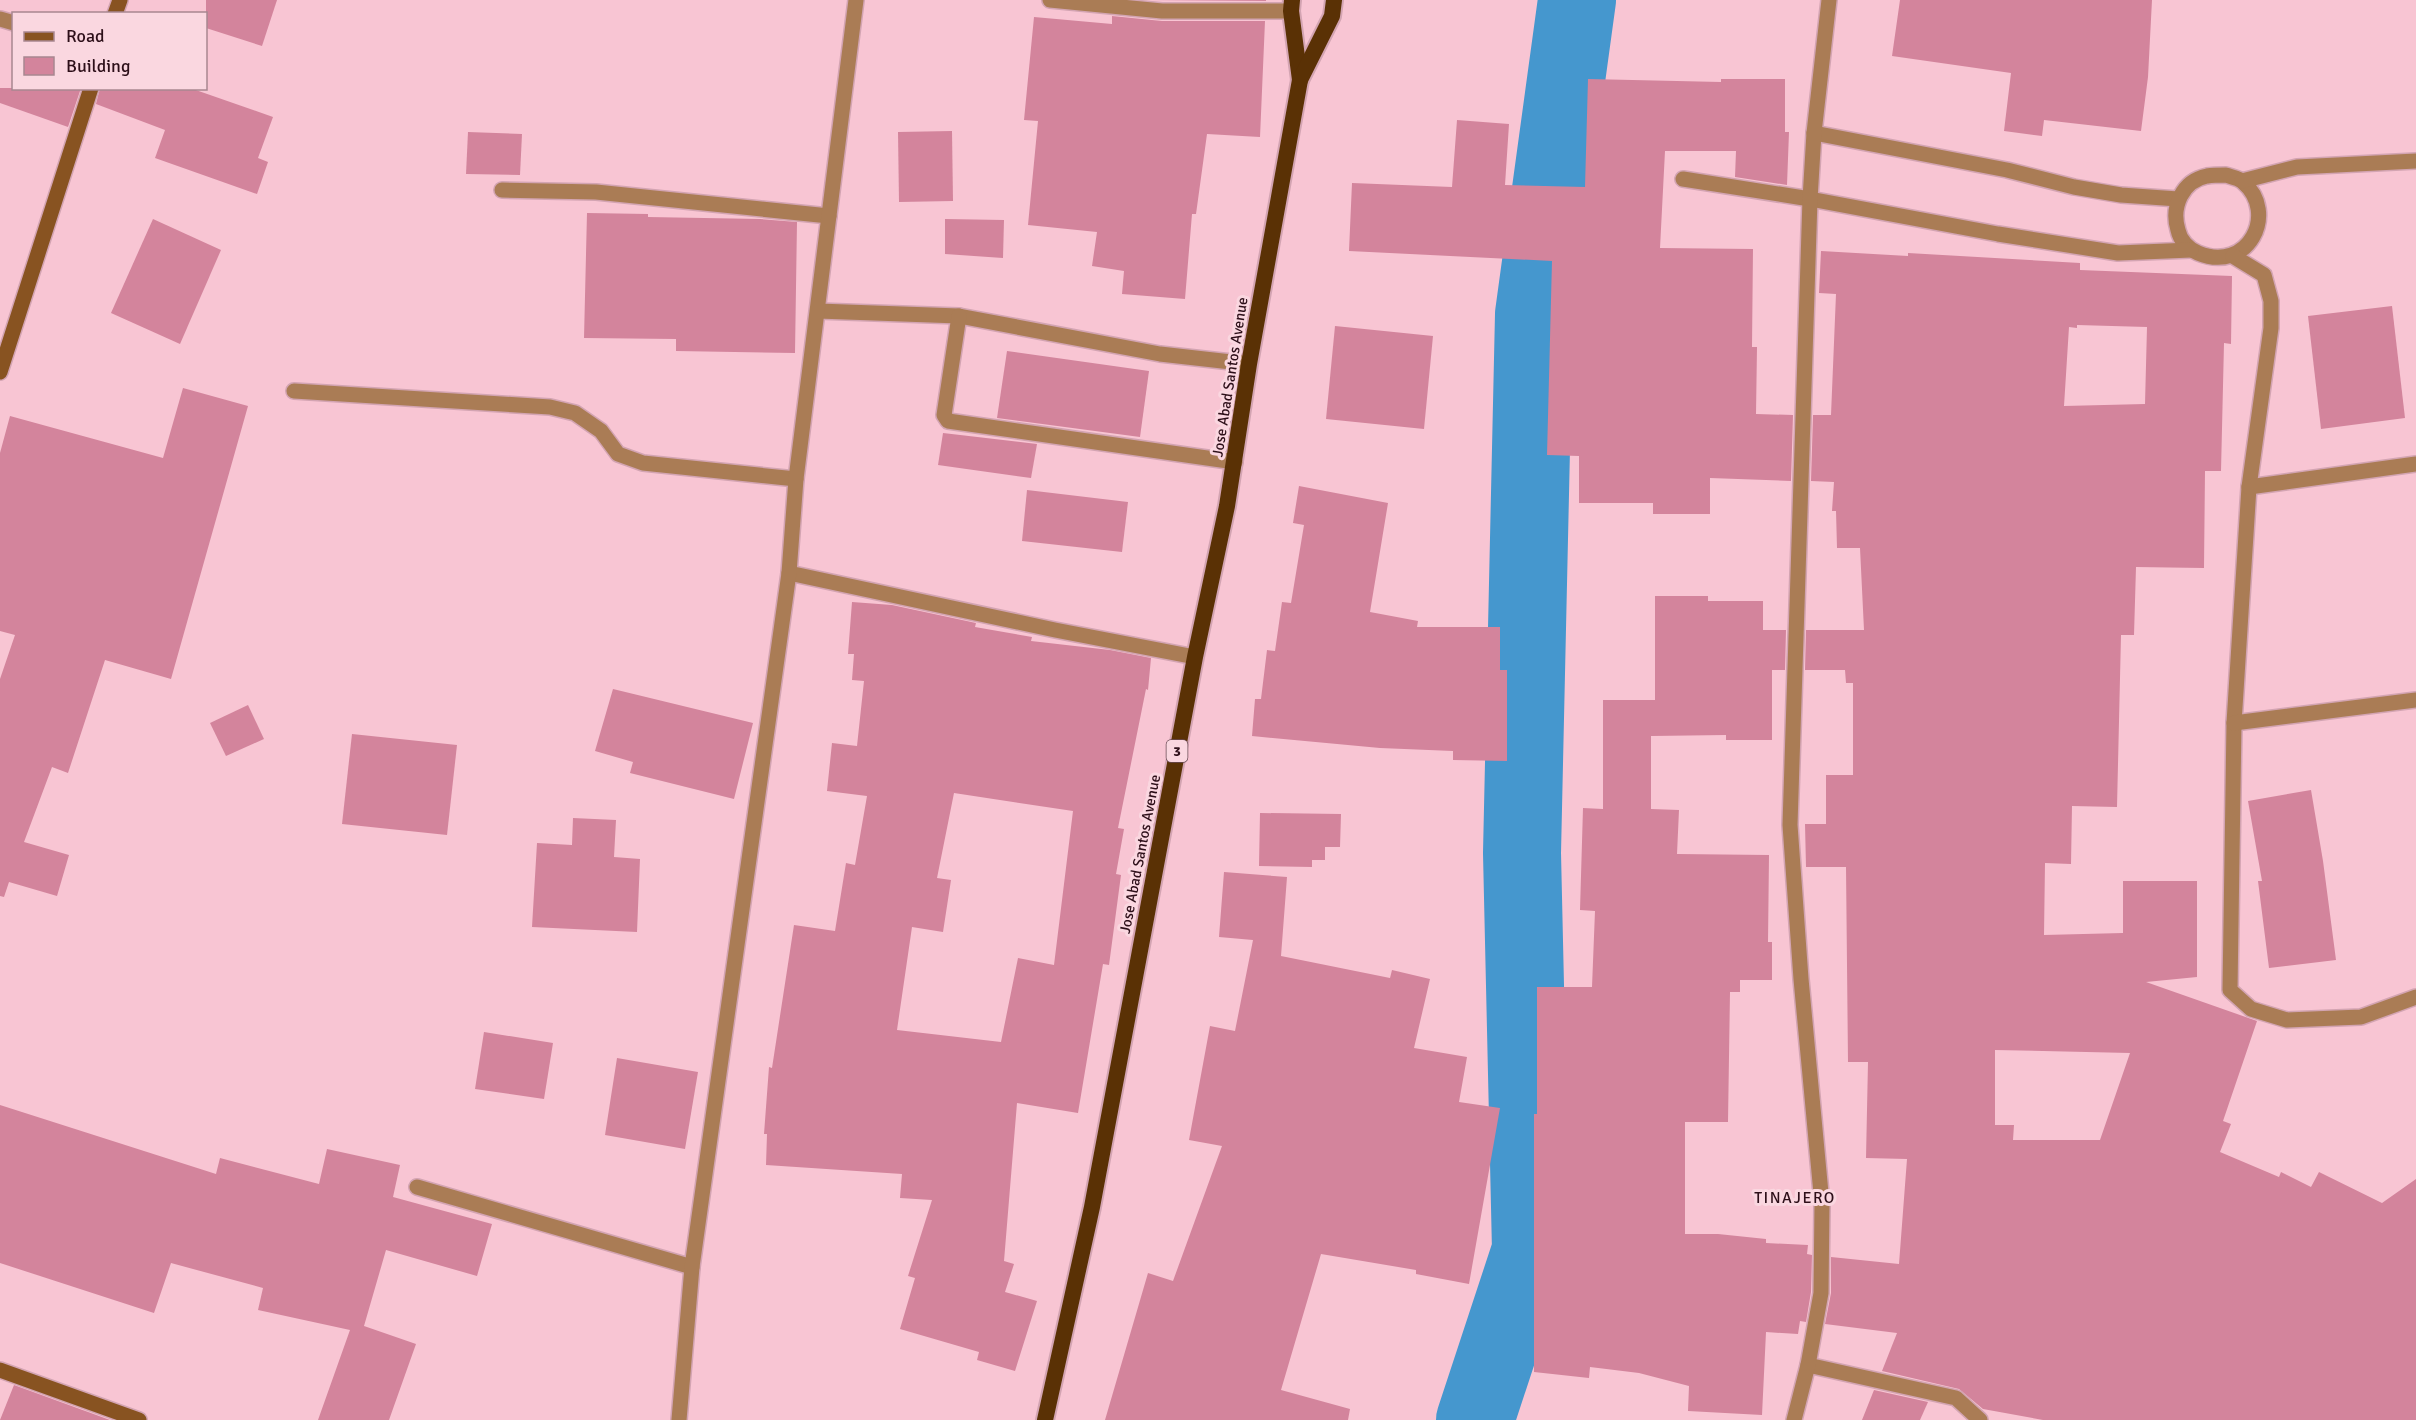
<svg xmlns="http://www.w3.org/2000/svg" width="2416" height="1420" viewBox="0 0 2416 1420" font-family="Signika,sans-serif">
	<style>
		.lines { fill: none; stroke-linecap: round; stroke-linejoin: round }
		.river { stroke: #4597ce; stroke-width: 78 }
		.building { fill: #d3849c; fill-rule: evenodd }
		.service-casing { stroke: #d3a4b2; stroke-width: 18 }
		.minor-casing { stroke: #d3a4b2; stroke-width: 18 }
		.tertiary-casing { stroke: #d3a4b2; stroke-width: 18 }
		.secondary-casing { stroke: #d3a4b2; stroke-width: 18 }
		.trunk-casing { stroke: #d3a4b2; stroke-width: 20 }
		.service { stroke: #aa7c55; stroke-width: 15 }
		.minor { stroke: #aa7c55; stroke-width: 15 }
		.tertiary { stroke: #aa7c55; stroke-width: 15 }
		.secondary { stroke: #885321; stroke-width: 15 }
		.trunk { stroke: #5a3105; stroke-width: 16 }
		.labels { text-anchor: middle; stroke-width: 6; stroke-linejoin: round; paint-order: stroke }
		.shield { fill: #fad7e0; stroke: #6a4b55; stroke-width: 1.5 }
		.shield-label { font-size: 14px; font-weight: bold; fill: #2d0f19 }
		.street-label { font-size: 15px; fill: #2d0f19; stroke: #fad7e0 }
		.neighbourhood-label { font-size: 16px; letter-spacing: 1.5px; fill: #2d0f19; stroke: #fad7e0 }
	</style>
	<rect width="100%" height="100%" fill="#f8c5d3"/>
	<g class="lines">
		<path class="river" d="M1475,1420l56,-170 -9,-397 12,-539 43,-314"/>
	</g>
	<g class="building">
		<path d="M206,0h71l-15,46 -56,-18z"/>
		<path d="M1150,0h116v1z"/>
		<path d="M1900,0h252l-4,77 -7,54 -97,-11 -2,16 -38,-5 7,-58 -119,-17z"/>
		<path d="M1112,16l50,5h103l-5,116 -53,-3 -11,80h-4l-7,85 -63,-5 2,-23 -32,-5 5,-34 -69,-7 10,-104 -14,-1 10,-103 78,7z"/>
		<path d="M1588,79l133,3v-3h64v53h4l-2,53 -52,-8 1,-26h-71l-5,97 93,1 -1,98h5l-1,67 37,1 -2,66 -81,-3v36h-57v-11h-74v-47l-32,-1 5,-194 -203,-10 3,-68 100,4 5,-67 52,4 -4,61 80,2z"/>
		<path d="M0,88h81l-13,39 -68,-24z"/>
		<path d="M100,88h90l83,29 -15,41 10,4 -11,32 -102,-36 10,-28 -69,-26z"/>
		<path d="M952,131l1,70 -54,1 -1,-70z"/>
		<path d="M468,132l54,2 -2,41 -54,-1z"/>
		<path d="M587,213l61,1v3l112,2 37,3 -2,131 -119,-2v-12l-92,-1z"/>
		<path d="M153,219l68,31 -41,94 -69,-31z"/>
		<path d="M945,219l59,1 -1,38 -58,-4z"/>
		<path d="M1821,251l87,5v-3l172,10v7l152,6 -1,68 -7,-1 -3,128h-16l-1,97 -68,-1 -2,68h-13l-4,172 -45,-1 -1,58 -26,-1 -1,72 79,-2v-52h74v96l-51,5 111,39 -34,100 8,3 -11,28 59,25 2,-5 30,15 8,-15 63,31 34,-24v241h-373l-60,-11 -24,-20 -77,-18 15,-38 -72,-9 6,-31v-36l68,7 8,-105 -41,-1 2,-96h-20l-2,-195h-40l-1,-43h21v-49h27v-92h-7l-1,-13h-40l1,-40h58l-4,-82h-23l-1,-37h-4l2,-29 -23,-1 2,-66h18l5,-121 -17,-1zM2077,325l70,2 -2,77 -81,2 5,-79 8,1zM1995,1050l135,3 -30,87h-87l1,-15h-19z"/>
		<path d="M2392,306l13,112 -84,11 -13,-113z"/>
		<path d="M1335,326l98,10 -9,93 -98,-10z"/>
		<path d="M1007,351l142,20 -9,66 -143,-19z"/>
		<path d="M183,388l65,18 -77,273 -66,-19 -37,113 -16,-6 -28,75 45,13 -12,41 -48,-14 -5,15 -4,-1v-217l15,-44 -15,-4v-178l10,-37 153,42z"/>
		<path d="M943,433l94,11 -6,34 -93,-13z"/>
		<path d="M1299,486l89,17 -18,109 48,9 -1,6h83v43h7v91l-54,-1v-9l-73,-3 -128,-12 3,-37h6l6,-49 8,1 7,-49 9,1 13,-78 -11,-2z"/>
		<path d="M1027,490l101,12 -6,50 -100,-11z"/>
		<path d="M1655,596h53v5h55v29h23l-1,40h-13v70h-46v-5l-75,1v73l28,1 -2,44 92,1 -1,87h4v38h-32v12h-10l-2,130h-43v112h33l48,5v4l42,2 -1,9 5,1 -1,37 -5,30 -6,-1 -2,13 -32,-2 -4,83 -74,-4 1,-25 -50,-13 -49,-6 -1,11 -55,-6v-258h3v-127h55l3,-76 -15,-1 3,-102 20,1v-109h52z"/>
		<path d="M852,602l40,3 84,18 -1,4 57,10 -1,4 79,9 41,8 -3,32 -2,-1 -28,139 6,1 -8,45 5,1 -12,90 -6,-1 -25,149 -61,-10 -13,158 10,3 -9,28 32,9 -22,70 -38,-11 2,-8 -79,-23 15,-51 -7,-2 24,-76 -32,-2 2,-24 -136,-9 1,-31h-3l5,-67 3,1 22,-143 41,6 11,-68 9,2 12,-69 -40,-5 5,-48 25,3 7,-65 -12,-1 2,-26h-6zM954,793l119,18 -19,154 -36,-7 -17,84 -104,-12 15,-103 31,5 8,-52 -14,-2z"/>
		<path d="M613,689l140,34 -19,76 -104,-26 3,-11 -38,-11z"/>
		<path d="M248,705l16,34 -38,17 -16,-33z"/>
		<path d="M352,734l105,11 -10,90 -105,-11z"/>
		<path d="M2311,790l12,71 13,99 -67,8 -11,-87h4l-14,-80z"/>
		<path d="M1260,813l81,1 -1,33h-15v13h-13v7l-53,-1z"/>
		<path d="M573,818l43,2 -2,37 26,2 -3,73 -105,-5 5,-84 35,2z"/>
		<path d="M1224,872l63,5 -6,79 109,22 2,-8 38,9 -16,69 53,9 -8,45 41,6 -31,176 -53,-10v-4l-95,-16 -40,136 69,19 -2,11h-243l43,-147 25,8 49,-135 -33,-6 21,-114 25,5 18,-91 -34,-3z"/>
		<path d="M484,1032l69,11 -9,56 -69,-10z"/>
		<path d="M617,1058l81,14 -13,77 -80,-14z"/>
		<path d="M0,1105l216,69 4,-16 99,26 8,-35 73,16 -7,32 99,27 -15,52 -91,-26 -22,76 52,18 -27,76h-71l32,-90 -92,-20 5,-22 -92,-25 -17,50 -154,-50z"/>
		<path d="M14,1385l96,35h-110z"/>
		<path d="M1874,1390l54,12 -8,18h-58z"/>
	</g>
	<g class="lines">
		<g class="service-casing">
			<g id="service">
				<path d="M1050,0l112,11h129"/>
				<path d="M1683,179l127,20"/>
				<path d="M502,190l94,2 233,24"/>
				<path d="M818,311l141,5 201,38 89,10"/>
				<path d="M959,316l-15,99 4,6 287,41"/>
				<path d="M294,391l256,16 25,6 26,18 17,23 25,9 153,16"/>
				<path d="M417,1187l275,80"/>
			</g>
		</g>
		<g class="minor-casing">
			<g id="minor">
				<path d="M0,19l14,4"/>
				<path d="M1814,133l193,37 67,17 47,8 57,4"/>
				<path d="M2226,175c5,2 13,3 17,7 36,31 5,92 -45,71 -10,-4 -18,-13 -20,-23 -7,-23 4,-49 29,-54 6,-1 13,-1 19,-1z"/>
				<path d="M2242,181l55,-14 119,-6"/>
				<path d="M1810,199l188,35 120,19 73,-3"/>
				<path d="M2233,256l31,19 7,26v27l-22,159 -15,236 -4,267 21,19 36,11 74,-3 55,-20"/>
				<path d="M2249,487l167,-23"/>
				<path d="M789,573l266,57 140,27"/>
				<path d="M2234,723l182,-23"/>
				<path d="M1808,1365l148,33 24,22"/>
				<path d="M679,1420l13,-153 97,-694 7,-94 60,-479"/>
			</g>
		</g>
		<g class="tertiary-casing">
			<path id="tertiary" d="M1794,1420l14,-55 13,-72 1,-89 -21,-225 -11,-154 20,-626 4,-66 15,-133"/>
		</g>
		<g class="secondary-casing">
			<g id="secondary">
				<path d="M115,14l5,-14"/>
				<path d="M0,372l91,-284"/>
				<path d="M0,1370l139,50"/>
			</g>
		</g>
		<g class="trunk-casing">
			<g id="trunk">
				<path d="M1292,0l-1,11 9,69"/>
				<path d="M1045,1420l47,-213 103,-550 32,-151 22,-142 51,-284 32,-64 2,-16"/>
			</g>
		</g>
		<use href="#service" class="service"/>
		<use href="#minor" class="minor"/>
		<use href="#tertiary" class="tertiary"/>
		<use href="#secondary" class="secondary"/>
		<use href="#trunk" class="trunk"/>
	</g>
	<g class="labels">
		<rect class="shield" x="1166.5" y="740" width="21" height="22" rx="4.5"/>
		<g class="shield-label">
			<text x="1177" y="756">3</text>
		</g>
		<g class="street-label">
			<text transform="translate(1230 377) rotate(-81)" y="5">Jose Abad Santos Avenue</text>
			<text transform="translate(1140 854) rotate(-79)" y="5">Jose Abad Santos Avenue</text>
		</g>
		<g class="neighbourhood-label">
			<text x="1795" y="1203">TINAJERO</text>
		</g>
	</g>
	<rect x="12" y="12" width="195" height="78" fill="#fad7e0" stroke="#a88790" stroke-width="1.5"/>
	<rect x="24" y="32" width="30" height="9" fill="#885321" stroke="#a88790" stroke-width="1.5"/>
	<text x="66" y="42" font-size="18" fill="#2d0f19">Road</text>
	<rect x="24" y="57" width="30" height="18" fill="#d3849c" stroke="#a88790" stroke-width="1.5"/>
	<text x="66" y="72" font-size="18" fill="#2d0f19">Building</text>
</svg>
